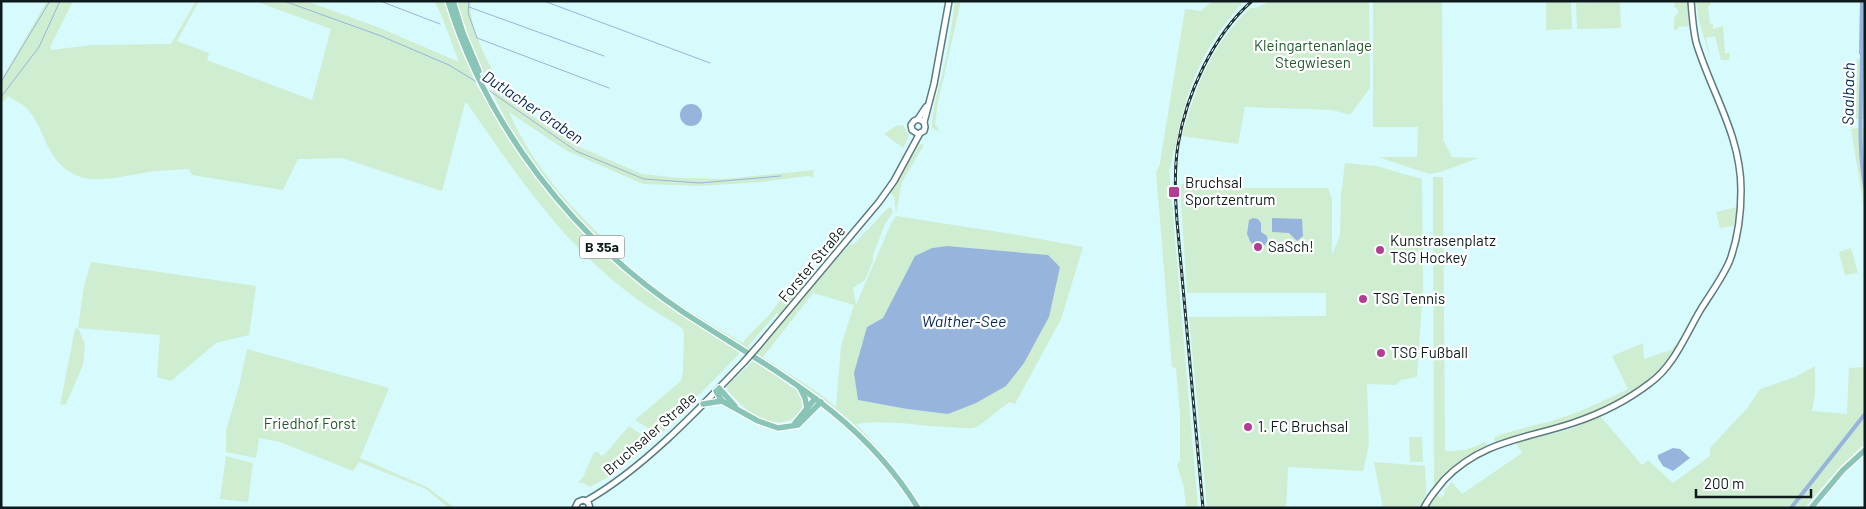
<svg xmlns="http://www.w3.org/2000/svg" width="1866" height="509" viewBox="0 0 1866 509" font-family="Barlow,sans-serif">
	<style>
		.green { fill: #cfedd1; fill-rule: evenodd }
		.water { fill: #97b4dd }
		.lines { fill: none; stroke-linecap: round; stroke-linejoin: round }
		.stream { stroke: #97b4dd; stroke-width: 1 }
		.canal { stroke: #97b4dd; stroke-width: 4 }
		.secondary-casing { stroke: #5b7b7e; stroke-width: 8 }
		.primary-casing { stroke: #fff; stroke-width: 8 }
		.secondary { stroke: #fff; stroke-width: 5 }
		.primary { stroke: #89c5b7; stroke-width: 5.5 }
		.rail-casing { stroke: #233233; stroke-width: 3 }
		.rail { stroke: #fff; stroke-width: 1; stroke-dasharray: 4; stroke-linecap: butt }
		.secondary-bridge-casing { stroke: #5b7b7e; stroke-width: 8; stroke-linecap: butt }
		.secondary-bridge { stroke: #fff; stroke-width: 5 }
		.poi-dot { fill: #b33d94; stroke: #fff; stroke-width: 2 }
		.labels { text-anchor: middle; stroke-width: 4.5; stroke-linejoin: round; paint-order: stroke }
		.shield { fill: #fff; stroke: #565f60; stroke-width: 1 }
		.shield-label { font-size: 14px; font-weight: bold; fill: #0e1b1c }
		.park-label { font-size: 15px; fill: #215b2c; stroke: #fff }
		.poi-label { font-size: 15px; fill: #0e1b1c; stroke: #fff; text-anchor: start }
		.street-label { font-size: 15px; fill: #0e1b1c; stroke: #fff }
		.water-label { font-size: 16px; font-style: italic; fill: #022757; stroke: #fff }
	</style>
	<rect width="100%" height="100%" fill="#d7fafd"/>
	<g class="green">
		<path d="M47,1h26l-23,46 1,3 41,-5 79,-1 25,-43h3l-22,40 32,12 -2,7 105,40 19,-71 -76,-28h51l74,27 79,34 -19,-50 -6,-11h11l31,83 54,84 26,33 41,45 49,42 49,36 45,28 -1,2 -79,81 -25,-15 46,-39 2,-10 1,-37 -2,-6c-15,-10 -31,-18 -45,-29 -72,-51 -121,-125 -170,-196h-2l-23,88 -100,-33 -44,1 -15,31 -91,-15 -3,-6c-15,1 -30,1 -46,4 -36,6 -69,17 -92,-21 -8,-14 -14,-35 -27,-46 -5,-4 -11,-7 -16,-10l-7,8v-24z"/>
		<path d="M456,1h15c-3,29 18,61 30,86l-2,6 76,52 67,29 38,4 46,1 88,-9 -1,7 -5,-1 -48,6 -59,4 -58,-2 -76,-33 -58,-39c23,54 67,103 111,141l-3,3c38,35 82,62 126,87l2,-4 24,-24 15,-20 5,2 13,-12 3,3 -24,28 -4,-3 -29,33 10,7 32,-41 59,-67 5,-1 34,-36 3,-1 2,5 -8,12 -12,31v6l-8,19 -12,8 3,17 34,-79 6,-10 122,19 65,12 -22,72 -46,85 -5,-2c-11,6 -25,21 -34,25 -8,3 -19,0 -27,0 -32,-1 -62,-8 -93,-3 25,26 47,53 66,84h-1c-16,-27 -36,-53 -58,-75 -57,-56 -132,-90 -196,-135 -55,-38 -119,-104 -152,-162 -15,-26 -28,-54 -39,-82 -7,-17 -15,-35 -20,-53zM947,246l101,9 -100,159 -41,-5 -49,-9 9,-73 16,-9 49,-70zM813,293l41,12 -13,41 -5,61 -17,-14 -56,-36z"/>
		<path d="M955,1h6l-23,101 -3,22 5,8 -8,-4c0,-21 7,-40 12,-61 5,-21 8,-44 11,-66z"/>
		<path d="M1212,1h32c-42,45 -59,90 -69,149h-2l-2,16 -2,3 29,339h-12l-2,-21 -7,-22 3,-4v-48l-4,-45 -4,-1 -16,-195 4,-8 3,-20 22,-135 16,2z"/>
		<path d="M1270,1h99l1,87 -20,27 -17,-5 -88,-3 -7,37 -56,-8c14,-50 30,-92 68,-128h6z"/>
		<path d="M1373,1h69l1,139 9,17 27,1 -39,14 -11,2 -51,-17h39l1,-30h-45z"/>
		<path d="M1546,1h25l1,28 -26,1z"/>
		<path d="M1675,1h12l3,25 -12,1 -1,3h-3v-12l4,-5 -1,-5 -3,-1z"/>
		<path d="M1696,1h14l1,4 -3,1 2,18h3v5l10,-3 2,27h5l-1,7h-8l-6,-24 -9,2 5,24v-1l-12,-40z"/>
		<path d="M1614,2l1,1h5l1,25 -44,1 -1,-26z"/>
		<path d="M1857,59h8v60h-9z"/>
		<path d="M903,125l6,11 -6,12 -19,-14 12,-8z"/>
		<path d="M1865,127v87l-14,-85z"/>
		<path d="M920,144l4,1 -22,37 -6,31 -2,-16 -4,-5z"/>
		<path d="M1345,163l31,3 46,13 1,108 -6,90 -16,3 -5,5 -29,-1 2,60 -6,27 -75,-4 -2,41h-79l-18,-191 137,-1v-23h-139l-7,-107 7,-6 33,1 8,7h100l4,11v56l8,-20 1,-39z"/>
		<path d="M1433,177h10l2,274c14,1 27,-2 39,-9l3,2 -1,2 -24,13 -28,27z"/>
		<path d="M1737,207l-3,19 -14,2 -4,-16z"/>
		<path d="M1851,248l7,25 -13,2 -6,-23z"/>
		<path d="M91,262l165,24 -7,49 -33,8 -45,38 -14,-4 3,-42 -82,-7 7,16 -2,21 -17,39 -6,1 15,-76 3,-1 6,-42z"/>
		<path d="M1678,342l4,1 -26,35 -23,16 -59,28 -59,17 -20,3 -1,-2 1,-3c17,-7 35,-10 53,-15 28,-8 54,-20 80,-33l-16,-33 31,-13 1,16 27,-9z"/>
		<path d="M247,349l142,39 -29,70 67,29 28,21h-6l-23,-19 -67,-27 -6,9 -73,-29 -21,-4 -3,20 -30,-6v-21l13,-45z"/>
		<path d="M754,360l44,31c17,22 -10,36 -30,30 -17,-4 -28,-18 -40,-30l-1,-5z"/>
		<path d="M1815,366v29l-3,16 35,3 2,-46 16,-1v76l-3,-2 1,4 -30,30 -28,33h-378l10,-14 3,4 5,-4 -1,-3 8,-9 10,12 60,-41 -6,-10 55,-14 29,-13 42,49 6,-5 25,23 37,-27v-8l38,-41 12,-18 35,-12z"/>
		<path d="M629,426l23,16 -38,32 -24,13 -7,-4h-5l5,-6 11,-25h4l3,4 4,-2z"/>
		<path d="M1409,437h13l1,25h-13z"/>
		<path d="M226,456l27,7 -5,39 -28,-3z"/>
		<path d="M1374,462l51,4 1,28 -6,14h-37z"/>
	</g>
	<g class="water">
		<path d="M1860,1h5v53h-6z"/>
		<circle cx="691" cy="115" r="11"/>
		<path d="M1253,218l5,1 3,4v9l6,4c1,5 0,8 -5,11l-11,-4 -4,-9 2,-14z"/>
		<path d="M1272,218l30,1 1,17 -6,5 -8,-8 -17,-1z"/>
		<path d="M947,246l101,9 12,12 -11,50 -25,46 -18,23 -30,17 -28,11 -41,-5 -49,-9 -4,-27 13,-46 16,-9 32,-62 17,-8z"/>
		<path d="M1673,448l7,1 10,9 -17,13 -10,-5 -5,-8v-3z"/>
	</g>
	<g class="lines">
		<g class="stream">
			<path d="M284,1l97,35 68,29 31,19"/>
			<path d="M380,1l60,23"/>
			<path d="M469,1l-1,12 9,25 132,50"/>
			<path d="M544,1l166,62"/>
			<path d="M469,7l135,49"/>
			<path d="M1,82l49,-81"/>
			<path d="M487,89l89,62 68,28 56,4 81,-7"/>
			<path d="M1,97l38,-50 21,-46"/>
		</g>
		<g class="canal">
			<path d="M1862,51c0,46 -5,91 3,136"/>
			<path d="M1791,508l74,-94"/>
		</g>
		<g class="secondary-casing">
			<g id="secondary">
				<path d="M918,119l6,3 1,5 -1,4 -6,3 -6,-4 -1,-5 3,-4 4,-2 8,-12"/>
				<path d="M924,122l10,-38 15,-83"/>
				<path d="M759,345l120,-143 15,-21 26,-48"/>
				<path d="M586,501c57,-32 113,-92 158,-139"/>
				<path d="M575,508l3,-6 5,-2 5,2 2,6"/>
				<path d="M1424,508c5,-11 13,-19 20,-28 37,-39 81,-41 129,-57 27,-9 55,-23 77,-40 24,-17 36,-49 51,-74 10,-16 22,-32 29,-49 8,-22 11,-47 11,-70 0,-55 -30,-98 -45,-148 -3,-13 -4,-27 -5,-41"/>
			</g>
		</g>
		<g class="primary-casing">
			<g id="primary">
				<path d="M448,1c39,126 126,238 235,311 90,59 176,100 235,196"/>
				<path d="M453,1l10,32 16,38"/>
				<path d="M719,388l16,18"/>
				<path d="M800,388l5,10 2,11"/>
				<path d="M716,391l6,10 36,20 20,7 20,-3 23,-23"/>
				<path d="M703,404l19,-3"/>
				<path d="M795,423l18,-22 3,-2"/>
				<path d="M1811,508l32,-38 22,-20"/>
			</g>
		</g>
		<use href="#secondary" class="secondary"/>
		<use href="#primary" class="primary"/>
		<g class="rail-casing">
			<path id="rail" d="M1203,508l-26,-287c-2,-25 -3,-51 1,-76 8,-50 35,-110 74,-144"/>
		</g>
		<use href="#rail" class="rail"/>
		<g class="secondary-bridge-casing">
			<path id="secondary-bridge" d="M744,362l15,-17"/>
		</g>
		<use href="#secondary-bridge" class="secondary-bridge"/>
	</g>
	<g class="poi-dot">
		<rect x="1168" y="186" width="12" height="12" rx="2.5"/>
		<circle cx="1258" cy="247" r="5"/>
		<circle cx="1380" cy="250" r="5"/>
		<circle cx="1363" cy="299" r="5"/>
		<circle cx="1381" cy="353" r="5"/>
		<circle cx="1248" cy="427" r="5"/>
	</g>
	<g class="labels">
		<rect class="shield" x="579.5" y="235.5" width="45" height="23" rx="4"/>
		<g class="shield-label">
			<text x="602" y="252">B 35a</text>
		</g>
		<g class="park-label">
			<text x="1313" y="51">Kleingartenanlage<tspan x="1313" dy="17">Stegwiesen</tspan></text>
			<text x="310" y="429">Friedhof Forst</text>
		</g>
		<g class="poi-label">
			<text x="1185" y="188">Bruchsal<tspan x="1185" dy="17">Sportzentrum</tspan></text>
			<text x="1390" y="246">Kunstrasenplatz<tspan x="1390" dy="17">TSG Hockey</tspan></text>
			<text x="1268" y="252">SaSch!</text>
			<text x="1373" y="304">TSG Tennis</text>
			<text x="1391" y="358">TSG Fußball</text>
			<text x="1258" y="432">1. FC Bruchsal</text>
		</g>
		<g class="street-label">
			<text transform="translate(812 264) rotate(-50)" y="5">Forster Straße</text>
			<text transform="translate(650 434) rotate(-41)" y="5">Bruchsaler Straße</text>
		</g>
		<g class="water-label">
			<text transform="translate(1848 94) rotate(-89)" y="6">Saalbach</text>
			<text transform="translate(533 107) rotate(34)" y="6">Dutlacher Graben</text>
			<text x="964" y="327">Walther-See</text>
		</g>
	</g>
	<rect width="1866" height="509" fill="none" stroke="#0e1b1c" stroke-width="5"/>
	<path d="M1696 489v8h115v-8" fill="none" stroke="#0e1b1c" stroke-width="2.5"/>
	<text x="1704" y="489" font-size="15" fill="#0e1b1c" stroke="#ffffff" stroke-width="4" paint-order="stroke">200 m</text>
</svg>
